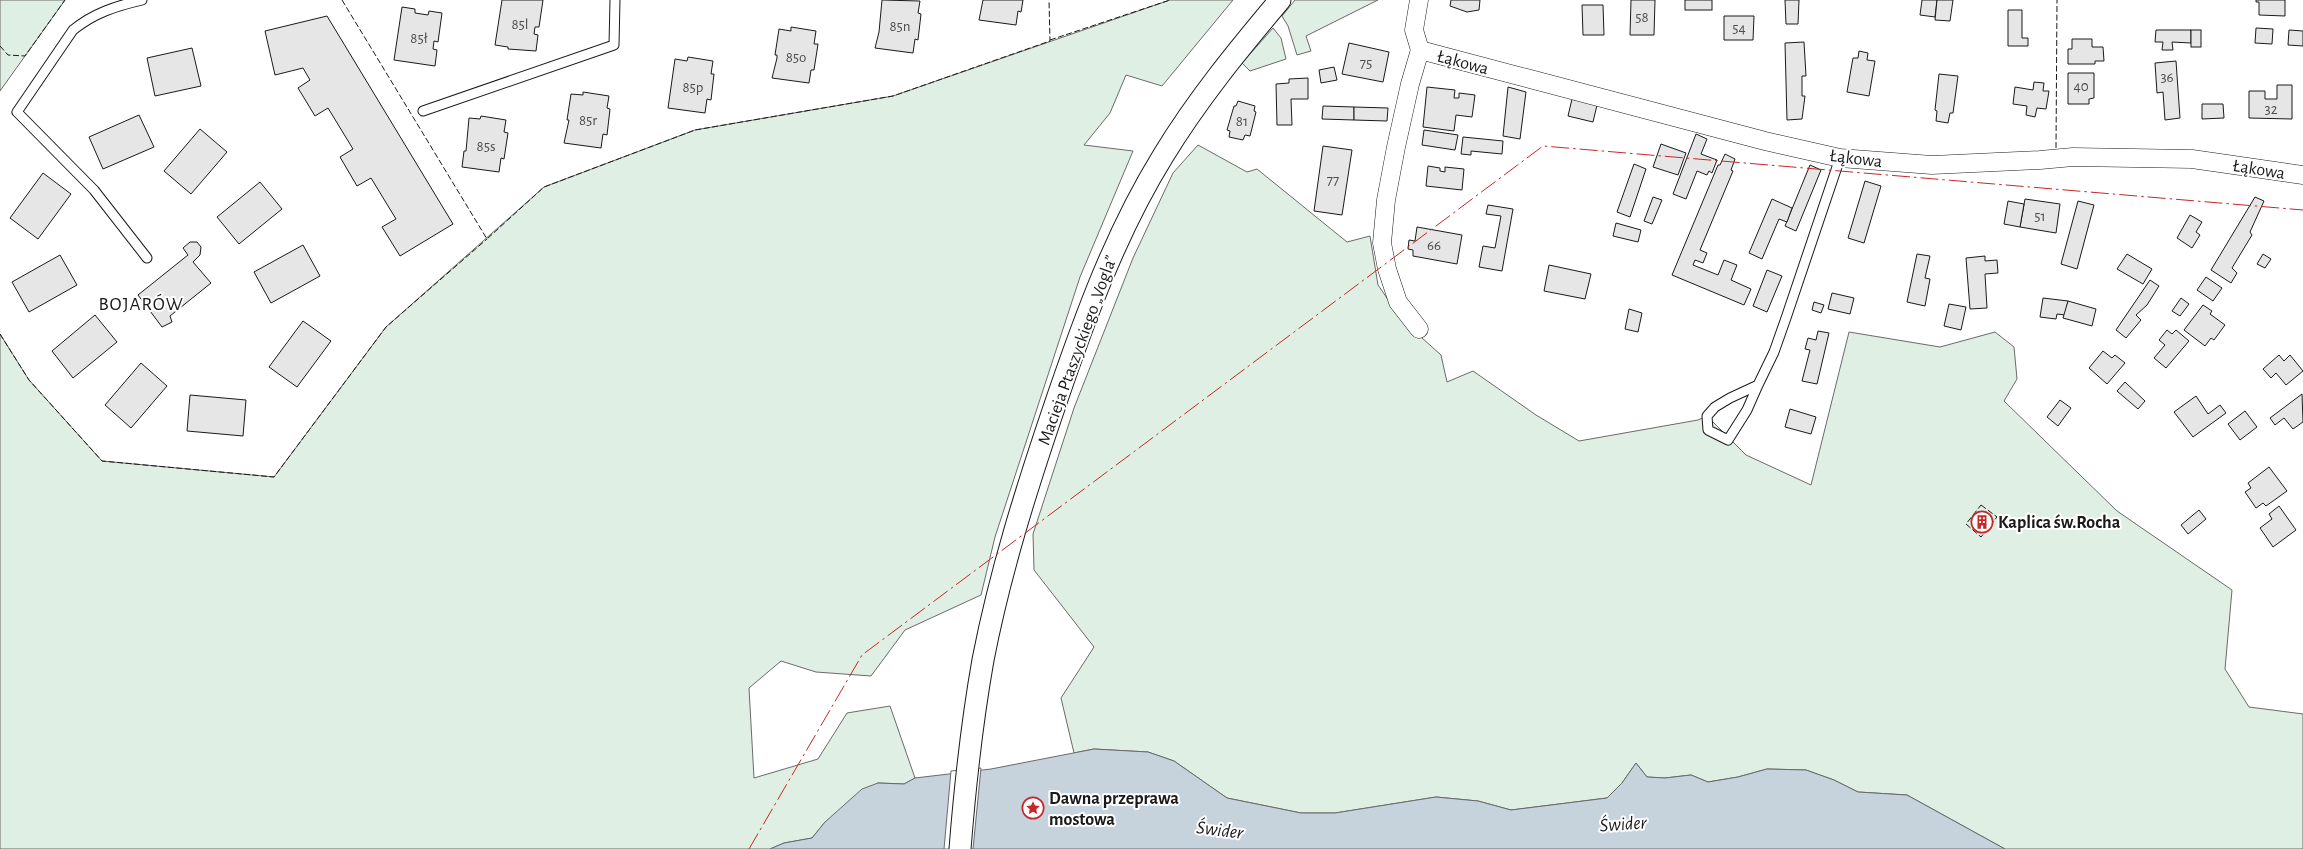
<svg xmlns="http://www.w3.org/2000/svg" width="2303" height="849" viewBox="0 0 2303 849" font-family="'Alegreya Sans',sans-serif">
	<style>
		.green { fill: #e0efe3; stroke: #6a6a6a }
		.water { fill: #c6d2dc; stroke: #6a6a6a }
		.pier { fill: #fff; stroke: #6a6a6a }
		.building { fill: #e6e6e6; stroke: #1a1a1a }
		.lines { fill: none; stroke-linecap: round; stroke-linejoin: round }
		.service-casing { stroke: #1a1a1a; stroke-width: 11 }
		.minor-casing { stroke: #1a1a1a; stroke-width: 19 }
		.tertiary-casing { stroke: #1a1a1a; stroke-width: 23 }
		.service { stroke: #fff; stroke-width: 9 }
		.minor { stroke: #fff; stroke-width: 18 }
		.tertiary { stroke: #fff; stroke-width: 21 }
		.fence { stroke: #1a1a1a; stroke-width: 1; stroke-dasharray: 6 2.5; stroke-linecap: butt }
		.power { stroke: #c62828; stroke-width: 1; stroke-dasharray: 18 4 2.5 4; stroke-linecap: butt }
		.labels { text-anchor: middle; stroke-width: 4; stroke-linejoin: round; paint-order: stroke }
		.number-label { font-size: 15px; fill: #4d4d4d }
		.street-label { font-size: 18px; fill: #1a1a1a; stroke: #fff }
		.poi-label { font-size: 18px; font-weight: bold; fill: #1a1a1a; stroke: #fff; text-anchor: start }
		.neighbourhood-label { font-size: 19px; letter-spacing: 1px; fill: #1a1a1a; stroke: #fff }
		.water-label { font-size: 19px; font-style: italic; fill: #1a1a1a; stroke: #fff }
	</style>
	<rect width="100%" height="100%" fill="#fff"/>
	<g class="green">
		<path d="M0,0h65l-65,91z"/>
		<path d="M1170,0h63l-71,86 -36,-11 -16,38 -26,32 49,6 -53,126 -85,260 -14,58 -76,35 -34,46 -55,-4 -35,-11 -32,27 5,90 64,-19 29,-46 43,-7 25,72 -11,6 -26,-1 -53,39 -13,16 -28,5 -14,6h-770v-515l29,46 73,81 172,16 112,-150 158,-140 151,-57 198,-34z"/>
		<path d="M1295,0h83l-72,36 5,15 -14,4 -9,-29 -6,-10z"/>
		<path d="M1273,28l8,10 5,21 -36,12 -8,-8z"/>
		<path d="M1198,145l49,27 10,-3 90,73 23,-6 8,49 24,35 39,35 6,27 26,-11 63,44 43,26 119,-21 9,-4 39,39 65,30 38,-153 91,15 55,-15 19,15 3,32 -13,22 113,110 115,79 -7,79 24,38 54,7v135h-298l-98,-54 -49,-3 -24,-12 -28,-10 -39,-1 -29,8 -30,5 -17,-7 -26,3 -18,-1 -11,-14 -14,20 -15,15 -96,12 -33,-9 -42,-4 -101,16h-34l-74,-15 -53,-37 -26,-9 -54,-3 -20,4 -13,-55 33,-51 -60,-77 -1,-36 41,-126 59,-150 40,-85z"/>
	</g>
	<path class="water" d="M1094,749l54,3 26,9 53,37 74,15h34l101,-16 42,4 33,9 96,-12 15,-15 14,-20 11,14 18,1 26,-3 17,7 30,-5 29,-8 39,1 28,10 24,12 49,3 98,54h-1235l14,-6 28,-5 13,-16 37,-33 16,-6 26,1 11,-6 76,-9z"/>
	<path class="pier" d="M981,768l-8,81h-29l7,-78z"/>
	<g class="building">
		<path d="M502,0h41l-4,27h-4l-1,7 4,1 -2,16 -28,-2v-2l-13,-2z"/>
		<path d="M882,0l38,1 -2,12 3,1 -3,26 -3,-1 -2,14 -38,-5 4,-16z"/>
		<path d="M983,0h40l-2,12 -3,-1 -2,14 -37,-5z"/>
		<path d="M1451,0h29l-1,10 -12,2 -17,-6z"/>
		<path d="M1631,0h24l-1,35h-24z"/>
		<rect x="1685" y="0" width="27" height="10"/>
		<path d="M1785,0h14l-1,24h-12z"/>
		<path d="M1922,0h15l-2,17 -15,-2z"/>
		<path d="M1937,0h16l-3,21 -15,-1z"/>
		<path d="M2256,0h29v16l-26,-1v-13h-3z"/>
		<path d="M1582,5h21l1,30h-21z"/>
		<path d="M402,7l13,2v4l13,2 1,-4 13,2 -4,29 -4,-1 -1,8 4,1 -2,16 -41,-6z"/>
		<path d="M2008,10h14v28h6v8h-20z"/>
		<path d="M327,16l126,208 -53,32 -18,-29 14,-8 -25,-41 -14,8 -17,-29 13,-8 -25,-41 -13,8 -17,-28 12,-8 -7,-12 -28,7 -10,-44z"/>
		<path d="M1724,16h30l-1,24h-29z"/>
		<path d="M791,27l25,4 -2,13h4l-4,26h-3l-2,13 -37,-5 5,-20v-3h-2l4,-26 12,2z"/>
		<path d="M2256,28l17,1 -1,15 -17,-1z"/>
		<path d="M2156,30h35v13l-19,-1 1,8h-11l1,-8h-8z"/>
		<rect x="2191" y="30" width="10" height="17"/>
		<path d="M2289,30l14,1v15l-15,-1z"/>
		<path d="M2072,39h20v8h11l1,14h-9v3h-27v-15h4z"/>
		<path d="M1804,42l2,34h-4v20h3l-3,23 -15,1 -2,-77z"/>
		<path d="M1349,43l40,9 -6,30 -41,-8z"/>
		<path d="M192,48l9,38 -46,10 -8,-38z"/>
		<path d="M1859,51l9,2 -1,7 8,1 -6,35 -22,-4 6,-34h5z"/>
		<path d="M688,57l25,4 -2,13h3l-3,26 -4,-1 -2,14 -37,-5 7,-49 12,2z"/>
		<path d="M2176,61l4,57 -15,2 -2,-28 -6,1 -2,-30z"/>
		<path d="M1334,67l3,13 -16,3 -2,-13z"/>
		<path d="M2068,73h26v25l-5,1v5h-21z"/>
		<path d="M1939,74l19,2 -5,37h-3l-2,10 -12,-2 1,-10 -2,-1z"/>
		<path d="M1308,78v21h-17l1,26h-15l-1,-41 13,-1v-4z"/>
		<path d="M2034,82l10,1 -1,8h6l-3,18 -9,-1 -2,9 -9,-2 1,-9 -14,-2 2,-17 18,3z"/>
		<path d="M2277,85h15v34l-43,-1v-27h16v8h12z"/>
		<path d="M1427,87l28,3 -1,8h5v-5l16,2 -3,22 -16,-2 -2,16 -31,-4z"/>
		<path d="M1508,87l18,5 -6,47 -17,-3z"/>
		<path d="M583,92l26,4 -2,12 3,1 -3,26 -4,-1 -2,14 -37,-5 5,-23h-2l4,-26 12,1z"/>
		<path d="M1572,99l25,6 -4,17 -25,-6z"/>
		<path d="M1238,101l17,5 -1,5 2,1 -6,24 -5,-1 -2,5 -14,-3 1,-6 -3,-1 7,-24h2z"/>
		<path d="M2202,104h21l1,14 -22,1z"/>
		<path d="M1323,106l31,1v13l-32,-1z"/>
		<path d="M1354,107l34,1 -1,13 -33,-1z"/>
		<path d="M139,115l15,32 -51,22 -14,-32z"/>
		<path d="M481,116l25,4 -2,12 4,1 -4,26 -3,-1 -2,14 -37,-5 2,-16h2l3,-33 11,1z"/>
		<path d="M200,129l27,23 -36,42 -27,-23z"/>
		<path d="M1424,130l34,5 -3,15 -33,-5z"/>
		<path d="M1696,134l11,5 -6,15 16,6 -5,13 -3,-2 -2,4 -10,-4 -11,28 -13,-5z"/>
		<path d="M1463,137l40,4 -1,13 -31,-3v4l-10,-1z"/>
		<path d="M1661,144l25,9 -8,22 -25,-8z"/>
		<path d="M1323,146l29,4 -10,65 -28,-4z"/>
		<path d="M1725,154l10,5 -4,11 2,1 -33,79 7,3 -4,10 -8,-3 -2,5 25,10 6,-15 13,5 -6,15 20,9 -7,16 -72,-30 46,-110h2z"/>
		<path d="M1634,164l12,5 -16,48 -13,-5z"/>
		<path d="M1810,165l11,5 -25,61 -11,-5z"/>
		<path d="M1428,166l12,2v3l5,1v-5l19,2 -2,21 -36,-4z"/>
		<path d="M43,173l28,21 -33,45 -28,-21z"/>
		<path d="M1865,181l16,5 -17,57 -16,-5z"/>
		<path d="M260,182l22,27 -43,35 -22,-27z"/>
		<path d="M1653,197l9,3 -10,24 -8,-3z"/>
		<path d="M2255,197l9,4 -14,31 2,3 -20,33 5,5 -6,10 -20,-13z"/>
		<path d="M1772,199l20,9 -5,14 -8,-3 -17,40 -13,-6z"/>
		<path d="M2025,199l35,5 -4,29 -36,-6z"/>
		<path d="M2008,201l16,3 -4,23 -16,-3z"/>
		<path d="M2078,201l16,4 -17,64 -16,-5z"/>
		<path d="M1488,205l25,4 -11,62 -23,-4 4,-21 12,2 6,-32 -15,-2z"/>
		<path d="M2190,215l12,7 -6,10 4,3 -8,13 -15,-10z"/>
		<path d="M1616,223l25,7 -3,12 -25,-6z"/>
		<path d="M1417,227l45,8 -5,29 -44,-8v-6l-5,-1 1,-9 6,1z"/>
		<path d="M190,242h7l4,5 -1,8 -7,7 18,21 -41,33 2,6 -10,5 -24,-32 50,-40 -5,-7z"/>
		<path d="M303,245l17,31 -49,27 -17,-31z"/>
		<path d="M1917,254l13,2 -5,22 5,1 -5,27 -18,-4z"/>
		<path d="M2127,254l25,15 -9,15 -26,-15z"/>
		<path d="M2263,254l8,5 -6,9 -8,-4z"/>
		<path d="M60,255l17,30 -48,27 -17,-30z"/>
		<path d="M1985,256v5l12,-1 1,13 -13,1 2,34 -17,1 -4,-51z"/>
		<path d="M1549,265l42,9 -6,25 -41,-8z"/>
		<path d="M1767,270l15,6 -15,36 -14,-6z"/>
		<path d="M2206,277l16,11 -9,13 -16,-11z"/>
		<path d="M2150,280l9,6 -12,19 -11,10 5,5 -15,18 -10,-8z"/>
		<path d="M1832,293l22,5 -4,16 -22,-5z"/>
		<path d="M2043,298l25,3 -3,14 -8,-1 -1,5 -16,-2z"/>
		<path d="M2181,298l8,6 -9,12 -8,-5z"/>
		<path d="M2068,301l28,8 -4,17 -29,-8z"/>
		<path d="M1814,302l10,3 -3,8 -9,-3z"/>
		<path d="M1949,304l17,3 -5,23 -17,-4z"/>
		<path d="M2203,305l9,6 -2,3 15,11 -11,15 -3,-2 -6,8 -21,-16z"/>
		<path d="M1629,309l13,4 -4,19 -13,-3z"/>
		<path d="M95,315l22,27 -44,36 -21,-27z"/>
		<path d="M303,321l28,20 -34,46 -28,-20z"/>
		<path d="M2167,330l5,4 4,-4 13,11 -23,27 -12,-10 11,-13 -6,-5z"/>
		<path d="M1818,331l11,2 -12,51 -15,-3 8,-31 -5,-1 3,-11 8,2z"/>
		<path d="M2103,351l9,7 3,-3 10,8 -18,21 -18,-16z"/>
		<path d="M2279,355l5,6 6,-6 13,16 -17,14 -10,-12 -5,5 -8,-9z"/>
		<path d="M141,363l26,23 -36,42 -26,-23z"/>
		<path d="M2125,382l20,19 -7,8 -21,-18z"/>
		<path d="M2302,394l1,28 -10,7 -9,-11 -9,7 -5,-7z"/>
		<path d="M190,395l56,5 -3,36 -56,-5z"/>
		<path d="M2196,396l12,18 12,-9 6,8 -33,24 -19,-25z"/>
		<path d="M2060,400l11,8 -13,18 -11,-9z"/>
		<path d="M1790,409l26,8 -5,17 -26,-7z"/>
		<path d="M2245,411l12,16 -17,13 -12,-16z"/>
		<path d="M2269,467l18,24 -21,15 -3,-3 -7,5 -11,-16 6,-4 -3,-5z"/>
		<path d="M2279,506l17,24 -23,17 -13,-19 12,-9 -3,-5z"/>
		<path d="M2199,510l7,9 -18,15 -7,-9z"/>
		<path d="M1980,516l8,5 -5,7 -8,-5z"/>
	</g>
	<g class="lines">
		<g class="service-casing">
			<g id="service">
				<path d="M142,0c-26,6 -48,13 -69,30l-56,82 77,78 53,68"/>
				<path d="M423,111l191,-66 1,-45"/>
				<path d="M1758,385l-11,25 -19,30 -20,-10 -1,-14 8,-9 15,-9 28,-13 16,-33 12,-34 54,-160"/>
			</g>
		</g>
		<g class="minor-casing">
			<g id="minor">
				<path d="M1419,0l-5,30 6,20 345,91 75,17 92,7 108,-5 33,-3 119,2 111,16"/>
				<path d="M1419,329l-21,-27 -11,-33 -5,-26 4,-43 10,-53 14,-63 10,-34"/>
			</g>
		</g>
		<g class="tertiary-casing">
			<path id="tertiary" d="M960,849c5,-63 12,-127 23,-189 17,-88 44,-173 73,-258 29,-85 60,-170 107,-246 34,-56 75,-106 117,-156"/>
		</g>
		<use href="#service" class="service"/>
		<use href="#minor" class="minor"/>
		<use href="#tertiary" class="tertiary"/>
		<g class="fence">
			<path d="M342,0l145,239 57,-52 151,-57 198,-34 157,-55 -1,-41"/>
			<path d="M1050,40l120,-40"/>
			<path d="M0,46l8,9 17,1 40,-56"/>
			<path d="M2056,148l1,-148"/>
			<path d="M0,334l29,46 73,81 172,16 112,-150 101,-88"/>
			<path d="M1981,505l16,12 -16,20 -15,-13z"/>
		</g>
		<path class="power" d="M749,849l113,-194 681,-509 760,64"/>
	</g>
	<defs>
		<g id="building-ring" transform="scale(1.125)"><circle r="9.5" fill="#fff" stroke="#c62828" stroke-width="1.5"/><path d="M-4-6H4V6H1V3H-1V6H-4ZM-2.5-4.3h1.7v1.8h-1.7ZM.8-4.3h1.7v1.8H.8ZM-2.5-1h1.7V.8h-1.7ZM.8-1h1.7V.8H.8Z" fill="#c62828"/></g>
		<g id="sight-ring" transform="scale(1.125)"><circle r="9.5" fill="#fff" stroke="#c62828" stroke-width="1.5"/><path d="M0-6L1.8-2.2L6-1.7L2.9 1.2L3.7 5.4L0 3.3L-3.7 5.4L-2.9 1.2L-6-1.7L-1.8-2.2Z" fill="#c62828"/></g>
	</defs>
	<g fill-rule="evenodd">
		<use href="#building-ring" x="1982" y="522"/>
		<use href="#sight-ring" x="1033" y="808"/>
	</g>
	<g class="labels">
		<g class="number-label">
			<text x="1642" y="22">58</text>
			<text x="520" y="29">85l</text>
			<text x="900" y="31">85n</text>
			<text x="1739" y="33">54</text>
			<text x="419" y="43">85ł</text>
			<text x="796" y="62">85o</text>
			<text x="1366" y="68">75</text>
			<text x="2167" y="82">36</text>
			<text x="2081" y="91">40</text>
			<text x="693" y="92">85p</text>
			<text x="2271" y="114">32</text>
			<text x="588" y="125">85r</text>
			<text x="1242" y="126">81</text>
			<text x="486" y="151">85s</text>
			<text x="1333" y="185">77</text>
			<text x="2040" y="221">51</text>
			<text x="1434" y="250">66</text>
		</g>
		<g class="street-label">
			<text transform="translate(1463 62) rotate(15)" y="6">Łąkowa</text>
			<text transform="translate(1856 158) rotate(7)" y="6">Łąkowa</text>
			<text transform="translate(2259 169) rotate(9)" y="6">Łąkowa</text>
			<text transform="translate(1077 350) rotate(-70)" y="6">Macieja Ptaszyckiego „Vogla”</text>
		</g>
		<g class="poi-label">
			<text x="1998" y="528">Kaplica św.Rocha</text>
			<text x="1049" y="804">Dawna przeprawa<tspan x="1049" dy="21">mostowa</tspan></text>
		</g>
		<g class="neighbourhood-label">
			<text x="141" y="310">BOJARÓW</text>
		</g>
		<g class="water-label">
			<text transform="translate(1623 823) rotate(-4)" y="7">Świder</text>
			<text transform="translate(1220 829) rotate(7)" y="7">Świder</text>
		</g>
	</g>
</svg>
